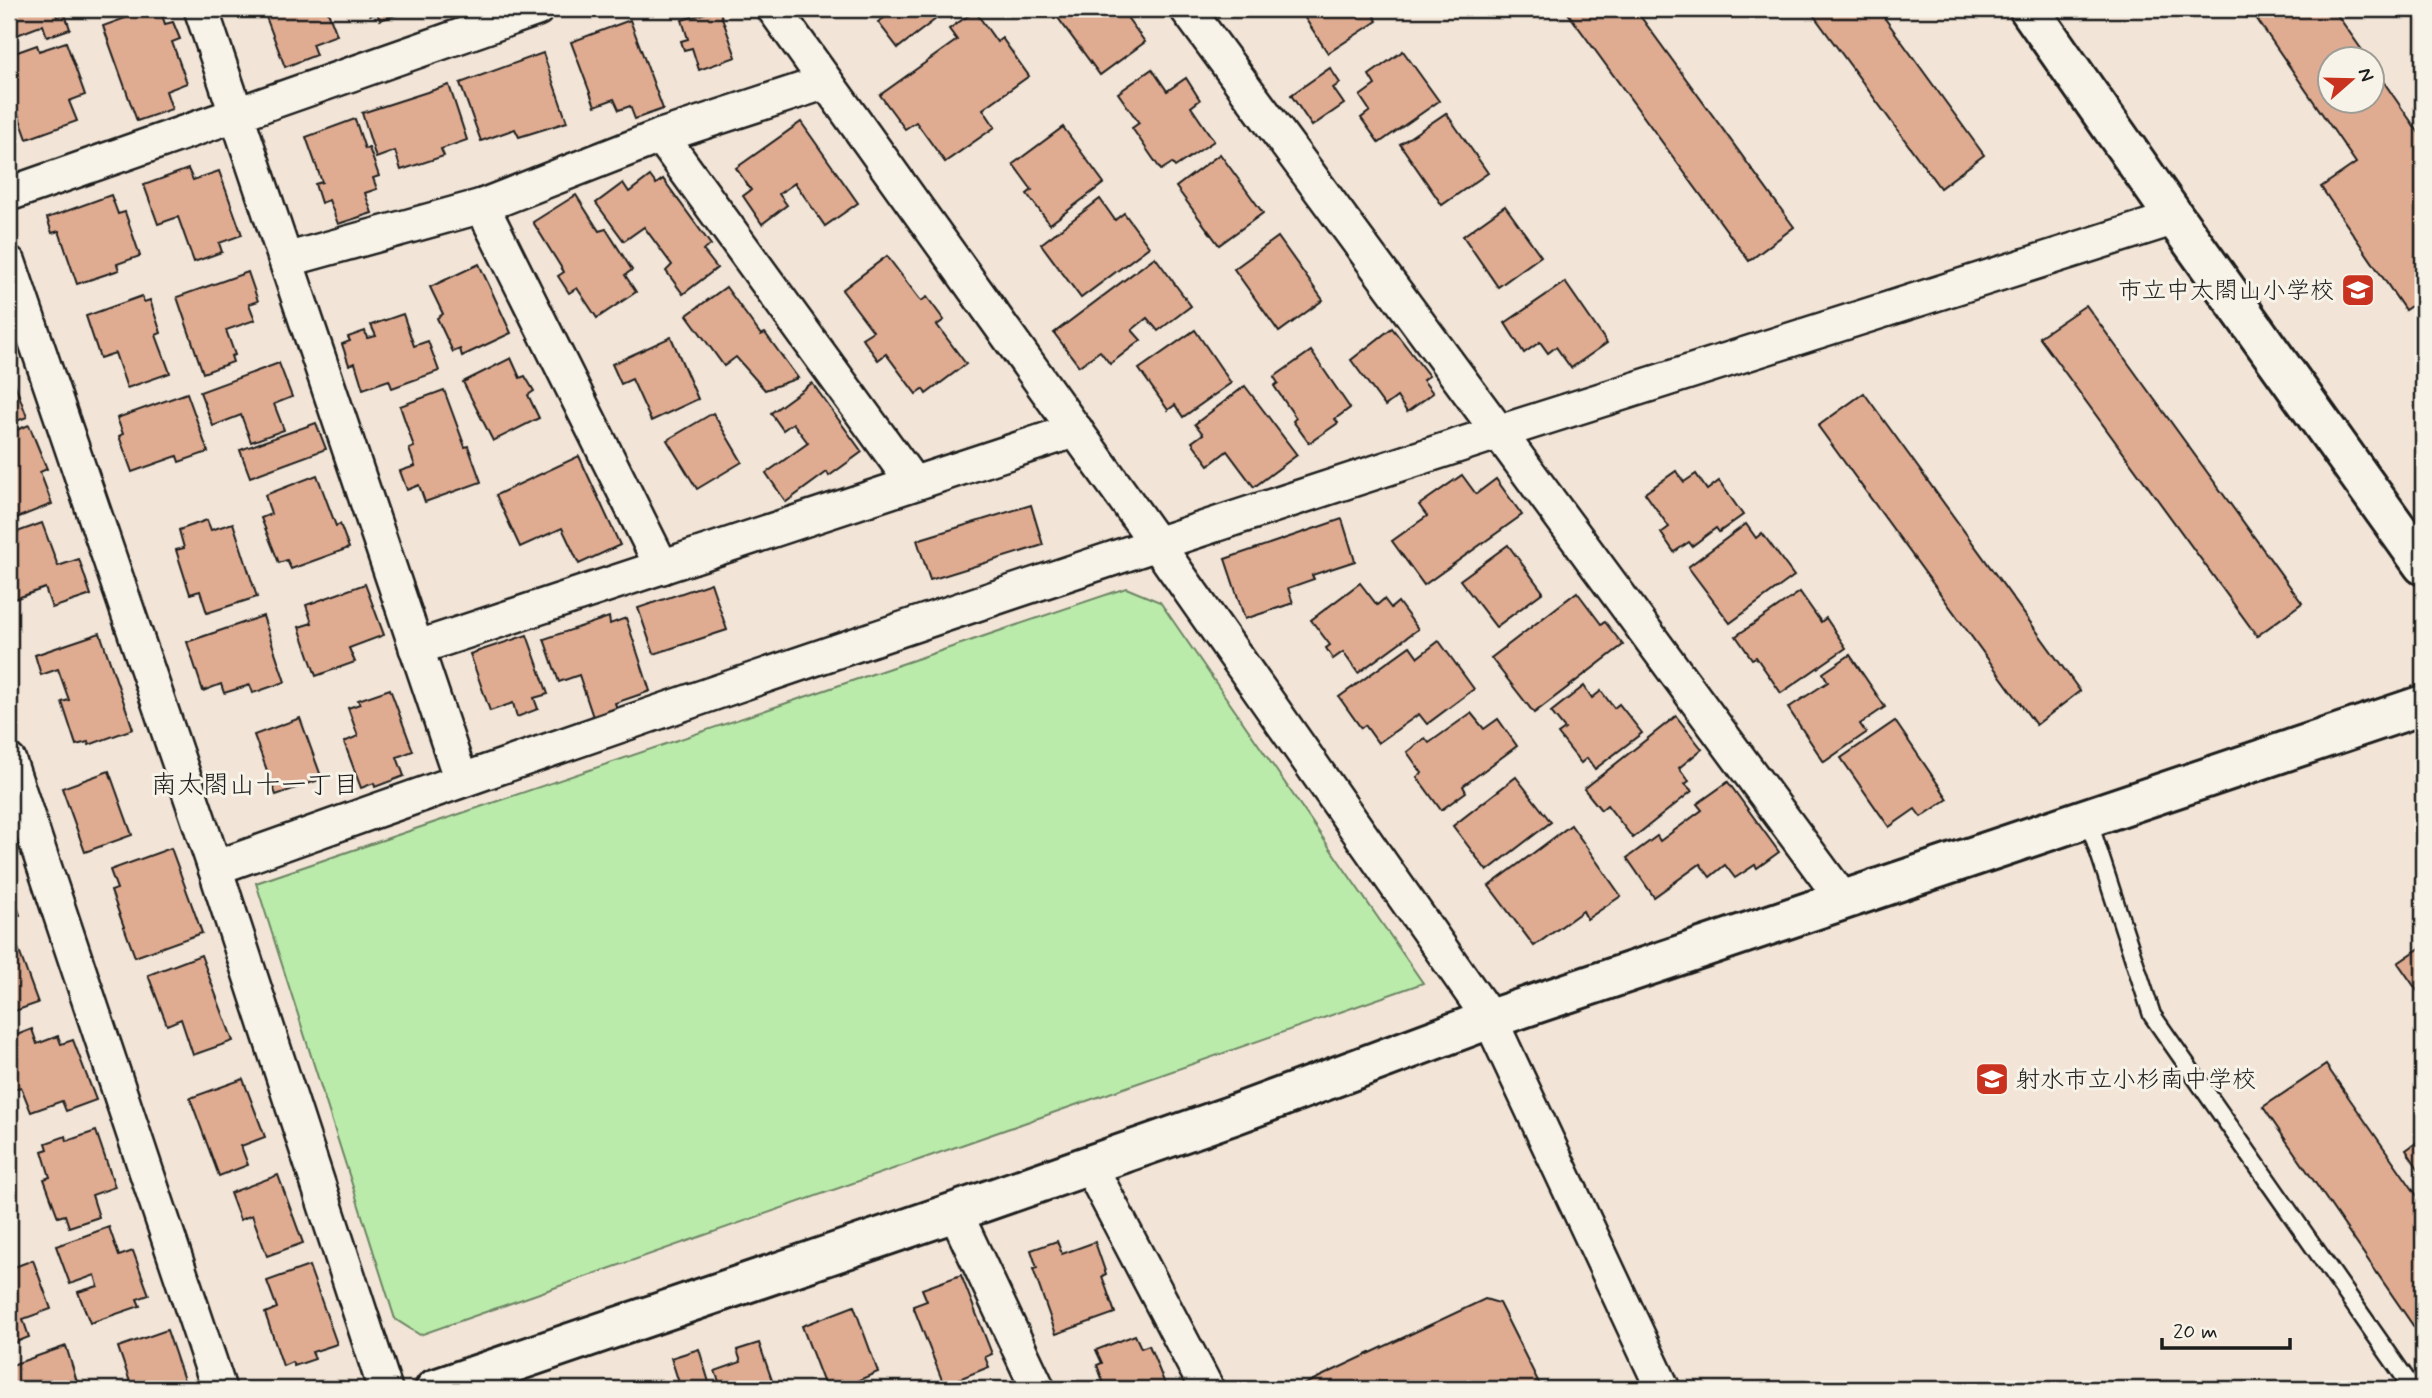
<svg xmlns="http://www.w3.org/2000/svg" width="2432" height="1398" viewBox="0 0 2432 1398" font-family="Mynerve,'Klee One',sans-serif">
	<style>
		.green { fill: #bbebab; stroke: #6c8464; stroke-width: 2 }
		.building { fill: #dfac92; stroke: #1c1c1c; stroke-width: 2 }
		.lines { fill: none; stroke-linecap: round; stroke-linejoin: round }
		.lane-casing { stroke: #1c1c1c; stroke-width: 21 }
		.street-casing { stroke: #1c1c1c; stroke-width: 38 }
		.secondary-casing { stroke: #1c1c1c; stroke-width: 44 }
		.lane { stroke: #f7f3e8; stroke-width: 16 }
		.street { stroke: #f7f3e8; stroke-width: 33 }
		.secondary { stroke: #f7f3e8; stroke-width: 38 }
		.labels { text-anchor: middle; stroke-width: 6; stroke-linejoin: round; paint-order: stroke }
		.poi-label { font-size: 24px; fill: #1c1c1c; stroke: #f7f3e8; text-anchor: end }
		.neighbourhood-label { font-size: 26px; fill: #1c1c1c; stroke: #f7f3e8 }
	</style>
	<rect width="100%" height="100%" fill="#f2e5d7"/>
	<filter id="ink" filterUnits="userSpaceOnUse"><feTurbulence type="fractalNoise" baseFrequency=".0143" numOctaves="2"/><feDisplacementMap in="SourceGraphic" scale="14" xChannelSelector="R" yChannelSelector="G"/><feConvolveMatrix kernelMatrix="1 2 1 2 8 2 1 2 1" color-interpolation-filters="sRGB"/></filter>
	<g filter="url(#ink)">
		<path class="green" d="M1126,588l34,14 263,381 -1003,352 -25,-16 -139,-436z"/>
		<g class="building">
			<path d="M9,9h45l3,8 8,-3 5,15 -23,8 -4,-12 -34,13z"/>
			<path d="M150,9h10l5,15 8,-2 7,17 -8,3 15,41 -21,8 6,18 -35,12 -34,-95z"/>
			<path d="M263,9h64l10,26 -25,9 4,11 -31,12z"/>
			<path d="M368,9h47l-35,11 -3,-7 -7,2z"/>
			<path d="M719,9l17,48 -37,13 -7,-22 -8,2 -3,-9 7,-2 -6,-19z"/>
			<path d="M881,9h83l-13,10 -6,-7 -47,36 -20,-26 9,-6z"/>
			<path d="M1055,9h66l24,33 -45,33 -47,-64z"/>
			<path d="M1299,9h71l7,12 -49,32z"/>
			<path d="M1565,9h70l159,218 -45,34z"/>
			<path d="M1809,9h69l106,146 -44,33z"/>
			<path d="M2250,9h83l36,51h-39v42h42v-37l49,71 2,-2v164l-18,12 -84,-123 35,-24z"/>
			<path d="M975,11l22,31 5,-4 27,38 -46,33 12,18 -50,35 -29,-40 -11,7 -25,-34 77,-55 -8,-11z"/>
			<path d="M630,20l33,89 -28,10 -5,-13 -11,4 -5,-11 -19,7 -24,-64z"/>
			<path d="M66,42l19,53 -16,6 8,20 -50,18 -18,-51v-9l6,-2 -6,-22 28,-10 2,6z"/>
			<path d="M1403,51l36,50 -60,42 -18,-25 9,-7 -10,-15 15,-11 -6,-10z"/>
			<path d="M543,53l24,69 -48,15 -4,-8 -34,12 -21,-58z"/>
			<path d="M1330,68l10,15 -7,5 11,16 -32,22 -21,-31z"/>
			<path d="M1152,69l15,22 19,-13 14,22 -9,7 23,34 -39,26 -3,-4 -11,7 -29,-42 7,-5 -21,-30z"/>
			<path d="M449,85l18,55 -26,9 3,7 -43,14 -6,-19 -19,7 -14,-45z"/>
			<path d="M1446,113l42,60 -46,32 -42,-61z"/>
			<path d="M355,119l10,30 4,-1 10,28 -6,2 4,11 -12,4 7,20 -34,11 -9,-24 -8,3 -6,-19 7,-2 -16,-45z"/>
			<path d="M801,122l57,81 -33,23 -30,-43 -16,11 8,11 -25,19 -19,-28 8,-6 -15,-22z"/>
			<path d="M1063,127l41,56 -54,41 -23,-30 5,-4 -19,-26z"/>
			<path d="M1220,154l43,59 -44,32 -43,-58z"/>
			<path d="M188,169l5,11 26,-9 23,64 -23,8 3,9 -28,10 -16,-45 -20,7 -14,-39z"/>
			<path d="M650,176l6,8 7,-5 48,66 -8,5 14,18 -34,26 -17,-23 6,-6 -28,-38 -20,14 -28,-38 27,-20 6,9z"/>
			<path d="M111,195l7,19 7,-2 15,44 -23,8 2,6 -42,14 -18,-53 -7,2 -5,-15z"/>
			<path d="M576,195l23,36 7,-2 26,41 -7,5 11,17 -39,26 -20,-30 -8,5 -11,-17 6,-4 -31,-50z"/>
			<path d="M1100,199l15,21 9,-7 25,34 -68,51 -40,-54z"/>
			<path d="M1505,206l36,50 -43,31 -35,-51z"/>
			<path d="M1278,237l45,63 -44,32 -45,-63z"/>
			<path d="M887,256l34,45 6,-4 17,23 -7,5 29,39 -40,30 -3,-5 -7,5 -30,-40 -8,6 -16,-22 11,-7 -31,-41z"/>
			<path d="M1155,257l36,49 -33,25 -11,-13 -15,12 9,10 -31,24 -10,-13 -21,15 -25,-33z"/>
			<path d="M479,264l32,69 -49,23 -2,-7 -7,3 -16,-34 6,-4 -13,-27z"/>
			<path d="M248,272l10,29 -9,3 6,16 -29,10 9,25 -4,1 2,6 -30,11 -26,-76z"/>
			<path d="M1565,282l42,61 -36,25 -15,-21 -8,6 -8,-11 -16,11 -19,-30z"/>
			<path d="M726,287l35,48 4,-2 33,45 -33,12 -29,-33 -12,9 -37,-51z"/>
			<path d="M142,296l2,6 6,-2 11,33 -5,2 14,38 -43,15 -12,-35 -15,5 -14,-42z"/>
			<path d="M2086,305l216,298 -45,33 -218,-299z"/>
			<path d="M403,314l11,32 14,-5 11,30 -47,17 -3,-8 -26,9 -8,-26 -6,2 -7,-21 8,-3 -2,-4 17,-6 2,7 9,-2 -5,-11z"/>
			<path d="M1392,328l37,48 -6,4 10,13 -26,19 -10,-15 -12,9 -34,-46z"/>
			<path d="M1195,330l36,53 -48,34 -8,-12 -7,5 -29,-41z"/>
			<path d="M671,337l27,62 -47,22 -19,-42 -11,5 -9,-20z"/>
			<path d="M1311,351l39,57 -15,11 3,4 -29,20 -16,-22 3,-3 -22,-32 4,-3 -4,-6z"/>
			<path d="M511,358l9,20 5,-2 9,15 -6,4 11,23 -46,23 -30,-59z"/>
			<path d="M279,363l13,34 -18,7 10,26 -33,12 -10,-27 -28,11 -13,-34z"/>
			<path d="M9,368l18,49 -18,7z"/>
			<path d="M812,383l50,69 -33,24 -2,-4 -41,30 -20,-29 42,-30 -15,-20 -10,7 -12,-17z"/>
			<path d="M1245,386l52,69 -43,32 -27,-36 -18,14 -17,-23 11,-8 -8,-10z"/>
			<path d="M444,390l21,57 3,-1 13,36 -56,20 -6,-17 -12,5 -7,-19 15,-5 -6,-17 5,-2 -14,-41z"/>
			<path d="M187,393l21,59 -29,10 -2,-6 -45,16 -13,-36 4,-2 -6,-16z"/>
			<path d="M1864,393l216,298 -44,34 -218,-299z"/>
			<path d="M713,413l29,49 -45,27 -30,-49z"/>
			<path d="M316,423l10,26 -76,28 -10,-27z"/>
			<path d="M29,425l18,44 -7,3 12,32 -43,17v-88z"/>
			<path d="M579,456l41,89 -41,19 -17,-36 -42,19 -24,-52z"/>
			<path d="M1676,471l8,11 12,-8 11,16 12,-9 24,34 -24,17 -3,-4 -24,18 -3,-4 -15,10 -13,-19 8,-6 -24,-34z"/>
			<path d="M317,475l19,51 4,-2 9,24 -58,21 -4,-9 -8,3 -18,-45 10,-4 -6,-19z"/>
			<path d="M1462,475l14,19 20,-15 26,36 -98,70 -32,-44 35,-25 -8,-11z"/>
			<path d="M1031,505l12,40 -113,35 -13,-40z"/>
			<path d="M1342,519l13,42 -43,14 2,4 -26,9 5,15 -48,16 -20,-60z"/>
			<path d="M207,520l4,10 22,-7 24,74 -50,16 -7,-22 -10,3 -14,-44 8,-2 -5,-18z"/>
			<path d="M42,523l16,43 21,-7 12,36 -39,13 -7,-20 -36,13v-66z"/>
			<path d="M1746,524l10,14 6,-5 32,43 -64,47 -42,-56z"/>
			<path d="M1508,545l35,47 -47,35 -36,-47z"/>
			<path d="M711,583l16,47 -73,24 -16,-46z"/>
			<path d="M1360,583l17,22 7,-6 7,9 7,-6 20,27 -60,44 -15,-21 -10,7 -7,-11 4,-3 -19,-25z"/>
			<path d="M365,584l19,51 -35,13 6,14 -39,14 -17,-49 13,-4 -6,-18z"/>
			<path d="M1577,592l24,32 4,-2 18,23 -89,68 -43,-55z"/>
			<path d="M1800,592l21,30 5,-4 20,30 -65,45 -25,-36 -4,2 -16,-23z"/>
			<path d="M263,616l22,66 -32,11 -3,-8 -26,8 -3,-9 -18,7 -16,-49z"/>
			<path d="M609,617l1,7 16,-6 24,73 -35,12 2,6 -24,8 -14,-42 -20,7 -15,-43z"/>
			<path d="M100,633l33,96 -44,16 -1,-3 -12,3 -14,-43 7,-2 -11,-31 -17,6 -6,-20z"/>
			<path d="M527,635l21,59 -14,4 4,11 -21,8 -4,-14 -23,8 -20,-57z"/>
			<path d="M1439,641l35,48 -47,35 -8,-10 -41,29 -13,-18 -4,3 -22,-31 71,-51 8,11z"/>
			<path d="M1850,655l35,52 -25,17 6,9 -42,29 -36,-54 40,-26 -5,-9z"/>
			<path d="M1584,686l8,12 9,-7 13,17 5,-4 23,29 -47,36 -8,-11 -6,5 -23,-29 7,-5 -14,-17z"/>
			<path d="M390,689l23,62 -16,6 7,19 -29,11 -1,-4 -13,5 -17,-46 14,-6 -10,-28 12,-4 -2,-4z"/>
			<path d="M1471,713l13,16 14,-10 19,27 -54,40 3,6 -25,18 -24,-33 5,-4 -15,-21 18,-14 4,5z"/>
			<path d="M1676,716l26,33 -23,19 10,13 -4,3 7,7 -59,47 -26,-33 -6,5 -17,-21z"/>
			<path d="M300,718l22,61 -46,16 -22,-60z"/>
			<path d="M1895,721l53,78 -27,18 -6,-8 -26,18 -48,-69z"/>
			<path d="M109,771l23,64 -47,17 -23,-64z"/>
			<path d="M1516,777l35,45 -64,49 -34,-45z"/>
			<path d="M1728,782l51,70 -22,16 -2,-3 -20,13 -10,-13 -15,12 -10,-13 -46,33 -27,-39 30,-22 3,5 42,-31 -5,-6z"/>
			<path d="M1571,825l50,71 -34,23 -4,-8 -49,35 -45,-60z"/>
			<path d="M171,848l31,85 -67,24 -24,-66 6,-2 -7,-19z"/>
			<path d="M9,882l11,33 -11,4z"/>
			<path d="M15,940l23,63 -29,10v-71z"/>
			<path d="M2423,946v53l-25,-36z"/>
			<path d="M201,955l32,86 -40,14 -12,-36 -14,6 -19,-50z"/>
			<path d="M32,1029l5,15 21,-8 3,8 12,-4 23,60 -30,11 -4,-10 -31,11 -10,-25 -7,2 -5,-15v-36z"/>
			<path d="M2326,1065l97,139v136l-160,-233z"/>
			<path d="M243,1079l22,58 -24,9 7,19 -29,11 -29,-78z"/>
			<path d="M96,1131l19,56 -23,8 7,22 -30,10 -4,-12 -7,2 -14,-38 6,-2 -8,-26 6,-2 -2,-6 20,-7 1,5z"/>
			<path d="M2423,1138v38l-17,-26z"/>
			<path d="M278,1175l25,68 -36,13 -15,-41 -12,5 -10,-27z"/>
			<path d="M109,1227l10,29 14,-5 16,44 -12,4 3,7 -50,17 -12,-31 20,-6 -3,-11 -25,9 -14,-38z"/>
			<path d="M1057,1241l5,13 33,-12 11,32 -4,2 13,37 -59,21 -23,-65 4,-1 -6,-18z"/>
			<path d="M33,1260l18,49 -28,10 6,18 -20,8v-76z"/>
			<path d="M309,1266l28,78 -25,8 3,7 -21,7 -2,-4 -9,4 -18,-53 12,-5 -10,-27z"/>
			<path d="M961,1275l31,79 -7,3 4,10 -45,18 -31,-79 14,-5 -5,-12z"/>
			<path d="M1485,1299l14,4 43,86h-248z"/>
			<path d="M854,1306l24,66 -19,8 3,8 -3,1h-33l-24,-63z"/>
			<path d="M167,1330l20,59h-63l-2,-5 8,-2 -12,-35z"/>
			<path d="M1135,1335l6,13 8,-3 18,44h-61l-9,-24 5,-2 -6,-13z"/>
			<path d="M759,1343l16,46h-53l-7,-18 26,-9 -4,-12z"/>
			<path d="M66,1346l11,36 -16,5 1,2h-53v-23z"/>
			<path d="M699,1349l12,40h-30l-10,-31z"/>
		</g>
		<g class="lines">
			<g class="lane-casing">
				<path id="lane" d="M2088,819l64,196 261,374"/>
			</g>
			<g class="street-casing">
				<g id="street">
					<path d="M201,9l260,771"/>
					<path d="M774,9l383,535 333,475 173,370"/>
					<path d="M1187,9l657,892"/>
					<path d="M661,136l252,347"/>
					<path d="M9,194l528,-185"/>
					<path d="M482,206l180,361"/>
					<path d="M286,260l196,-54 179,-70 165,-54"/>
					<path d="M9,263l206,605 170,521"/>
					<path d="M416,648l660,-218"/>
					<path d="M9,761l210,628"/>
					<path d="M215,868c427,-153 856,-298 1288,-437 223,-71 448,-140 672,-213"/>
					<path d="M1089,1164l118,225"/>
					<path d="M955,1212l83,177"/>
				</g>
			</g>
			<g class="secondary-casing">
				<g id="secondary">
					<path d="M2029,9l146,209 248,347"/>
					<path d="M435,1389l520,-177 278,-97 257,-96 933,-314"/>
				</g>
			</g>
			<use href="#lane" class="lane"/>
			<use href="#street" class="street"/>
			<use href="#secondary" class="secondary"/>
		</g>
	</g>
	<defs>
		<g id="school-square" transform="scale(1.75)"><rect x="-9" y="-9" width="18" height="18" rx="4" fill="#c8321e" stroke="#f7f3e8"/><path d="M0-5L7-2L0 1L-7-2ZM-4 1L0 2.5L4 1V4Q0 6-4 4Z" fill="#fff"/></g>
	</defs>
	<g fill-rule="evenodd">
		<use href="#school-square" x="2358" y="290"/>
		<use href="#school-square" x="1992" y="1079"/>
	</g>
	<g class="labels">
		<g class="poi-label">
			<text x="2334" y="298">市立中太閤山小学校</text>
			<text x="2016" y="1087" text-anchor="start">射水市立小杉南中学校</text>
		</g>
		<g class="neighbourhood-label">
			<text x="255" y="793">南太閤山十一丁目</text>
		</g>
	</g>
	<rect width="2432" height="1398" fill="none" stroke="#f7f3e8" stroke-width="35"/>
	<rect x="18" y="18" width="2397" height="1363" fill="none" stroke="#1c1c1c" stroke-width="2.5" filter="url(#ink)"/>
	<g transform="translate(2351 80) rotate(70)"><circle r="33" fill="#f7f3e8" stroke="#9f9d96" stroke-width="2"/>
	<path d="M0-5L12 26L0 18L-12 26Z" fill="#c8321e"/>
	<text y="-10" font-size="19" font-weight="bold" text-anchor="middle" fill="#1c1c1c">N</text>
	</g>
	<path d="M2162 1338v10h128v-10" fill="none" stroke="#1c1c1c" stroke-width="3.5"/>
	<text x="2173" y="1338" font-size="21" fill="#1c1c1c" stroke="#f7f3e8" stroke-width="5" paint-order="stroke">20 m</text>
</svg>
